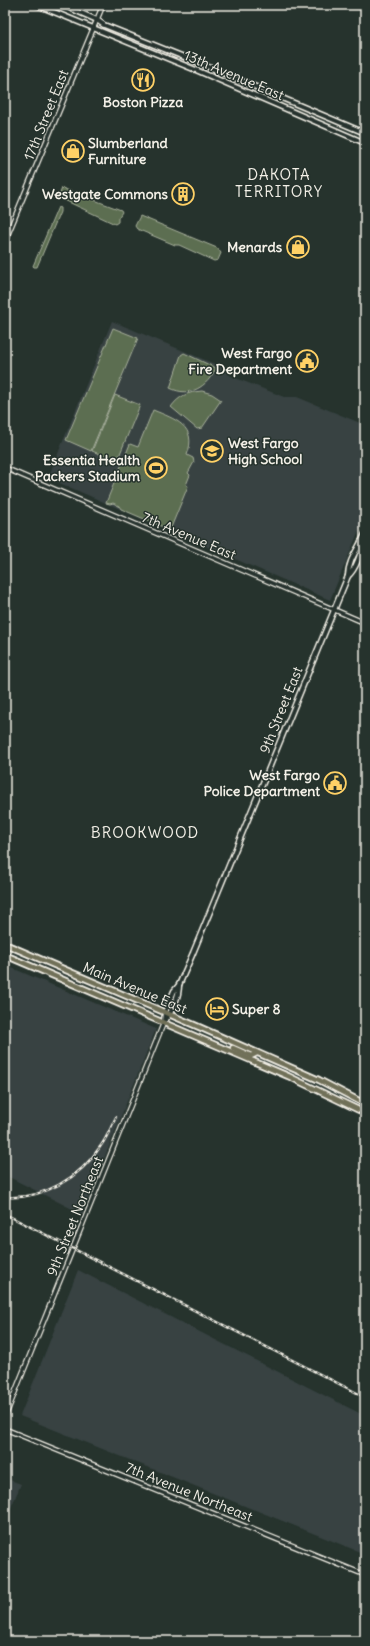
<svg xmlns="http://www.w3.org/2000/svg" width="370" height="1646" viewBox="0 0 370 1646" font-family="Delius,sans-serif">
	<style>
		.built { fill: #374242 }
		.green { fill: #5c6e51; stroke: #a8b09c }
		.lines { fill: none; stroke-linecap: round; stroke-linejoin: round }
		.tertiary-casing { stroke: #f4f1e8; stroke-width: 6 }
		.secondary-casing { stroke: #f4f1e8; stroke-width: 7 }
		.primary-casing { stroke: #f4f1e8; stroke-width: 8 }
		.tertiary { stroke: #26332d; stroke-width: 3.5 }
		.secondary { stroke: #26332d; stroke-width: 4 }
		.primary { stroke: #706f59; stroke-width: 4.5 }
		.rail-casing { stroke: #f4f1e8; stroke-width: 2.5 }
		.rail { stroke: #26332d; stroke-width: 1; stroke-dasharray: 3; stroke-linecap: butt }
		.labels { text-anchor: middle; stroke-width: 3; stroke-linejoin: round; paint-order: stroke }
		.street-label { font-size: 14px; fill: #f4f1e8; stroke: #26332d }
		.poi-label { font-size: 14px; font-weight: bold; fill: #f4f1e8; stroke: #26332d; text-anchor: end }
		.neighbourhood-label { font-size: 15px; letter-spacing: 1px; fill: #f4f1e8; stroke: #26332d }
	</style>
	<rect width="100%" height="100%" fill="#26332d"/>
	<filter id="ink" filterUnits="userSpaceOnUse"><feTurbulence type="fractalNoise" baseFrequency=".025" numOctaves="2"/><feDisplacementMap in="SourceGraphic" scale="8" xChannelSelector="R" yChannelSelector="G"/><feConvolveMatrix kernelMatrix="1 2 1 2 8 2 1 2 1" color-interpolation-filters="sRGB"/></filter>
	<g filter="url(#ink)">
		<g class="built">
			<path d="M112,321l117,49 -1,4 5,3 51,20h13l68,28v91l-35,84 -282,-122z"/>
			<path d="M5,965l151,64 -74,185 -77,-39z"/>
			<path d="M78,1270l287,146v138l-345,-138z"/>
			<path d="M5,1478l16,6 -14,33 -2,-1z"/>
		</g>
		<g class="green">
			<path d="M62,188l59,22 1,2 -4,6v4l-3,2 -55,-26 -1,-2z"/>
			<path d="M58,207l2,1v4l-23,55h-3l-1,-1z"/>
			<path d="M140,216l77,32 4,5 -3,7 -4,1 -35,-16h-4l-38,-16 -2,-3z"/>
			<path d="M113,328l25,10 -47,113 -25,-11z"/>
			<path d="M184,353l32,15c-9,19 -26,30 -46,20l11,-33z"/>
			<path d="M202,391l10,3 9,6 -19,28 -5,1 -26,-22c8,-11 17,-15 31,-16z"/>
			<path d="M115,395l25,10 -23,56 -25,-10z"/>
			<path d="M153,410c22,9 45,16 34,45l6,3 1,4 -6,11 2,2 -4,10 2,1 -18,44 -49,-21 -2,-3 -6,-3 -3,1 -4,-1 24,-59 8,3z"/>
		</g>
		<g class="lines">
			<g class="tertiary-casing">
				<g id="tertiary">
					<path d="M5,241l98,-236"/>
					<path d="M5,468l360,155"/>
					<path d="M5,1417l159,-395"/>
					<path d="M5,1429l360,146"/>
				</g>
			</g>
			<g class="secondary-casing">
				<g id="secondary">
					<path d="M37,5l159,65 169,73"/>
					<path d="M63,5l34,15 7,5 95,38 166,70"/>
					<path d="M348,576c7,-6 15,-24 13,-34"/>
					<path d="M165,1021c7,-10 14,-23 14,-36"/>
					<path d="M164,1022l1,-10 9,-21 5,-6 14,-32 155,-377c0,-16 11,-28 17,-42"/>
				</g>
			</g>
			<g class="primary-casing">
				<g id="primary">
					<path d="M5,944l194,83 120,53 46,24"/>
					<path d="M5,955l283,121 77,37"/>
					<path d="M233,1048l18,8 6,-3"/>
				</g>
			</g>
			<use href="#tertiary" class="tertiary"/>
			<use href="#secondary" class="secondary"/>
			<use href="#primary" class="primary"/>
			<g class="rail-casing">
				<g id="rail">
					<path d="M5,1197c37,3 75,-19 95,-50 7,-9 11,-20 16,-30"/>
					<path d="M5,1214l360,183"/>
				</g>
			</g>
			<use href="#rail" class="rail"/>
		</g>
	</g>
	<defs>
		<g id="restaurant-ring" transform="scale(1.15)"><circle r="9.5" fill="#26332d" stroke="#ffd166" stroke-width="1.5"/><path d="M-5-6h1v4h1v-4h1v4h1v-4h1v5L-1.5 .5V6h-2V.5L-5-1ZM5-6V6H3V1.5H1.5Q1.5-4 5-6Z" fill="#ffd166"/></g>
		<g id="shop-ring" transform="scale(1.15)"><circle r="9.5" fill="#26332d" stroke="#ffd166" stroke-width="1.5"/><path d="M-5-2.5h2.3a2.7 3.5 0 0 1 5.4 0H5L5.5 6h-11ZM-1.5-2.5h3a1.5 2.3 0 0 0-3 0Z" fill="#ffd166"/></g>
		<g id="building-ring" transform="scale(1.15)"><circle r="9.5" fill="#26332d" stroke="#ffd166" stroke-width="1.5"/><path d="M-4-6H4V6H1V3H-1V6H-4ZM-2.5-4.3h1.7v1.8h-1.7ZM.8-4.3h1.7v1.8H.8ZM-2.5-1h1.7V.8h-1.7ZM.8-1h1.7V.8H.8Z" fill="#ffd166"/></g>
		<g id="civic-ring" transform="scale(1.15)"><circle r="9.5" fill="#26332d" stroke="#ffd166" stroke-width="1.5"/><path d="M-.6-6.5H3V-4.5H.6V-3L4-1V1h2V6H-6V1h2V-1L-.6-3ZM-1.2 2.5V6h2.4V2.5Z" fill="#ffd166"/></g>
		<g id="school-ring" transform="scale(1.15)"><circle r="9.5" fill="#26332d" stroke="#ffd166" stroke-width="1.5"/><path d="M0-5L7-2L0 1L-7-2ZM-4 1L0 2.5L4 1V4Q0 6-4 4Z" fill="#ffd166"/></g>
		<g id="stadium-ring" transform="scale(1.15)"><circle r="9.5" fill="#26332d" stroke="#ffd166" stroke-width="1.5"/><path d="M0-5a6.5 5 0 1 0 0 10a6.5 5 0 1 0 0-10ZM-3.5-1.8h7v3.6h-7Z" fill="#ffd166"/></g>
		<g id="hotel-ring" transform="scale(1.15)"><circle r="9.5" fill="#26332d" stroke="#ffd166" stroke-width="1.5"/><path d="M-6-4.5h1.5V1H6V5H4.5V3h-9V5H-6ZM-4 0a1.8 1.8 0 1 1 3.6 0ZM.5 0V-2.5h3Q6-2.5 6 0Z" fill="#ffd166"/></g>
	</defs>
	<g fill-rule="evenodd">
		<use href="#restaurant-ring" x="143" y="80"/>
		<use href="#shop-ring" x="73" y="151"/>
		<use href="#building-ring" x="183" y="194"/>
		<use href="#shop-ring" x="298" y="247"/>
		<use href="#civic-ring" x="307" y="361"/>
		<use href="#school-ring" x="212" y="451"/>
		<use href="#stadium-ring" x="156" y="468"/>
		<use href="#civic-ring" x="335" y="783"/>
		<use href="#hotel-ring" x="217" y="1009"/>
	</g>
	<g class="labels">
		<g class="street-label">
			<text transform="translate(234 75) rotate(23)" y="5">13th Avenue East</text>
			<text transform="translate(46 115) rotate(-68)" y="5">17th Street East</text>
			<text transform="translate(189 536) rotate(23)" y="5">7th Avenue East</text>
			<text transform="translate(281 710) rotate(-68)" y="5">9th Street East</text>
			<text transform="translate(135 988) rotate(23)" y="5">Main Avenue East</text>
			<text transform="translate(75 1216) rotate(-68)" y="5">9th Street Northeast</text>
			<text transform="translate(189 1492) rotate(22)" y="5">7th Avenue Northeast</text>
		</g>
		<g class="poi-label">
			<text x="143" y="107" text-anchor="middle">Boston Pizza</text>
			<text x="88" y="148" text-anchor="start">Slumberland<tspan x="88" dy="16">Furniture</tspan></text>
			<text x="168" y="199">Westgate Commons</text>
			<text x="282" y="252">Menards</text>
			<text x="292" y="358">West Fargo<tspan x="292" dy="16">Fire Department</tspan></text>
			<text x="228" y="448" text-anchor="start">West Fargo<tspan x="228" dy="16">High School</tspan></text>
			<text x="140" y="465">Essentia Health<tspan x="140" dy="16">Packers Stadium</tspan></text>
			<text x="320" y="780">West Fargo<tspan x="320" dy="16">Police Department</tspan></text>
			<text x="232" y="1014" text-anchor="start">Super 8</text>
		</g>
		<g class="neighbourhood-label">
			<text x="279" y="180">DAKOTA<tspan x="279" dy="17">TERRITORY</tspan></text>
			<text x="145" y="838">BROOKWOOD</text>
		</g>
	</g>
	<rect width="370" height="1646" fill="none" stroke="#26332d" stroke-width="20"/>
	<rect x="10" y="10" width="350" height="1626" fill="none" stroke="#f4f1e8" stroke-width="1.5" filter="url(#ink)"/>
</svg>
